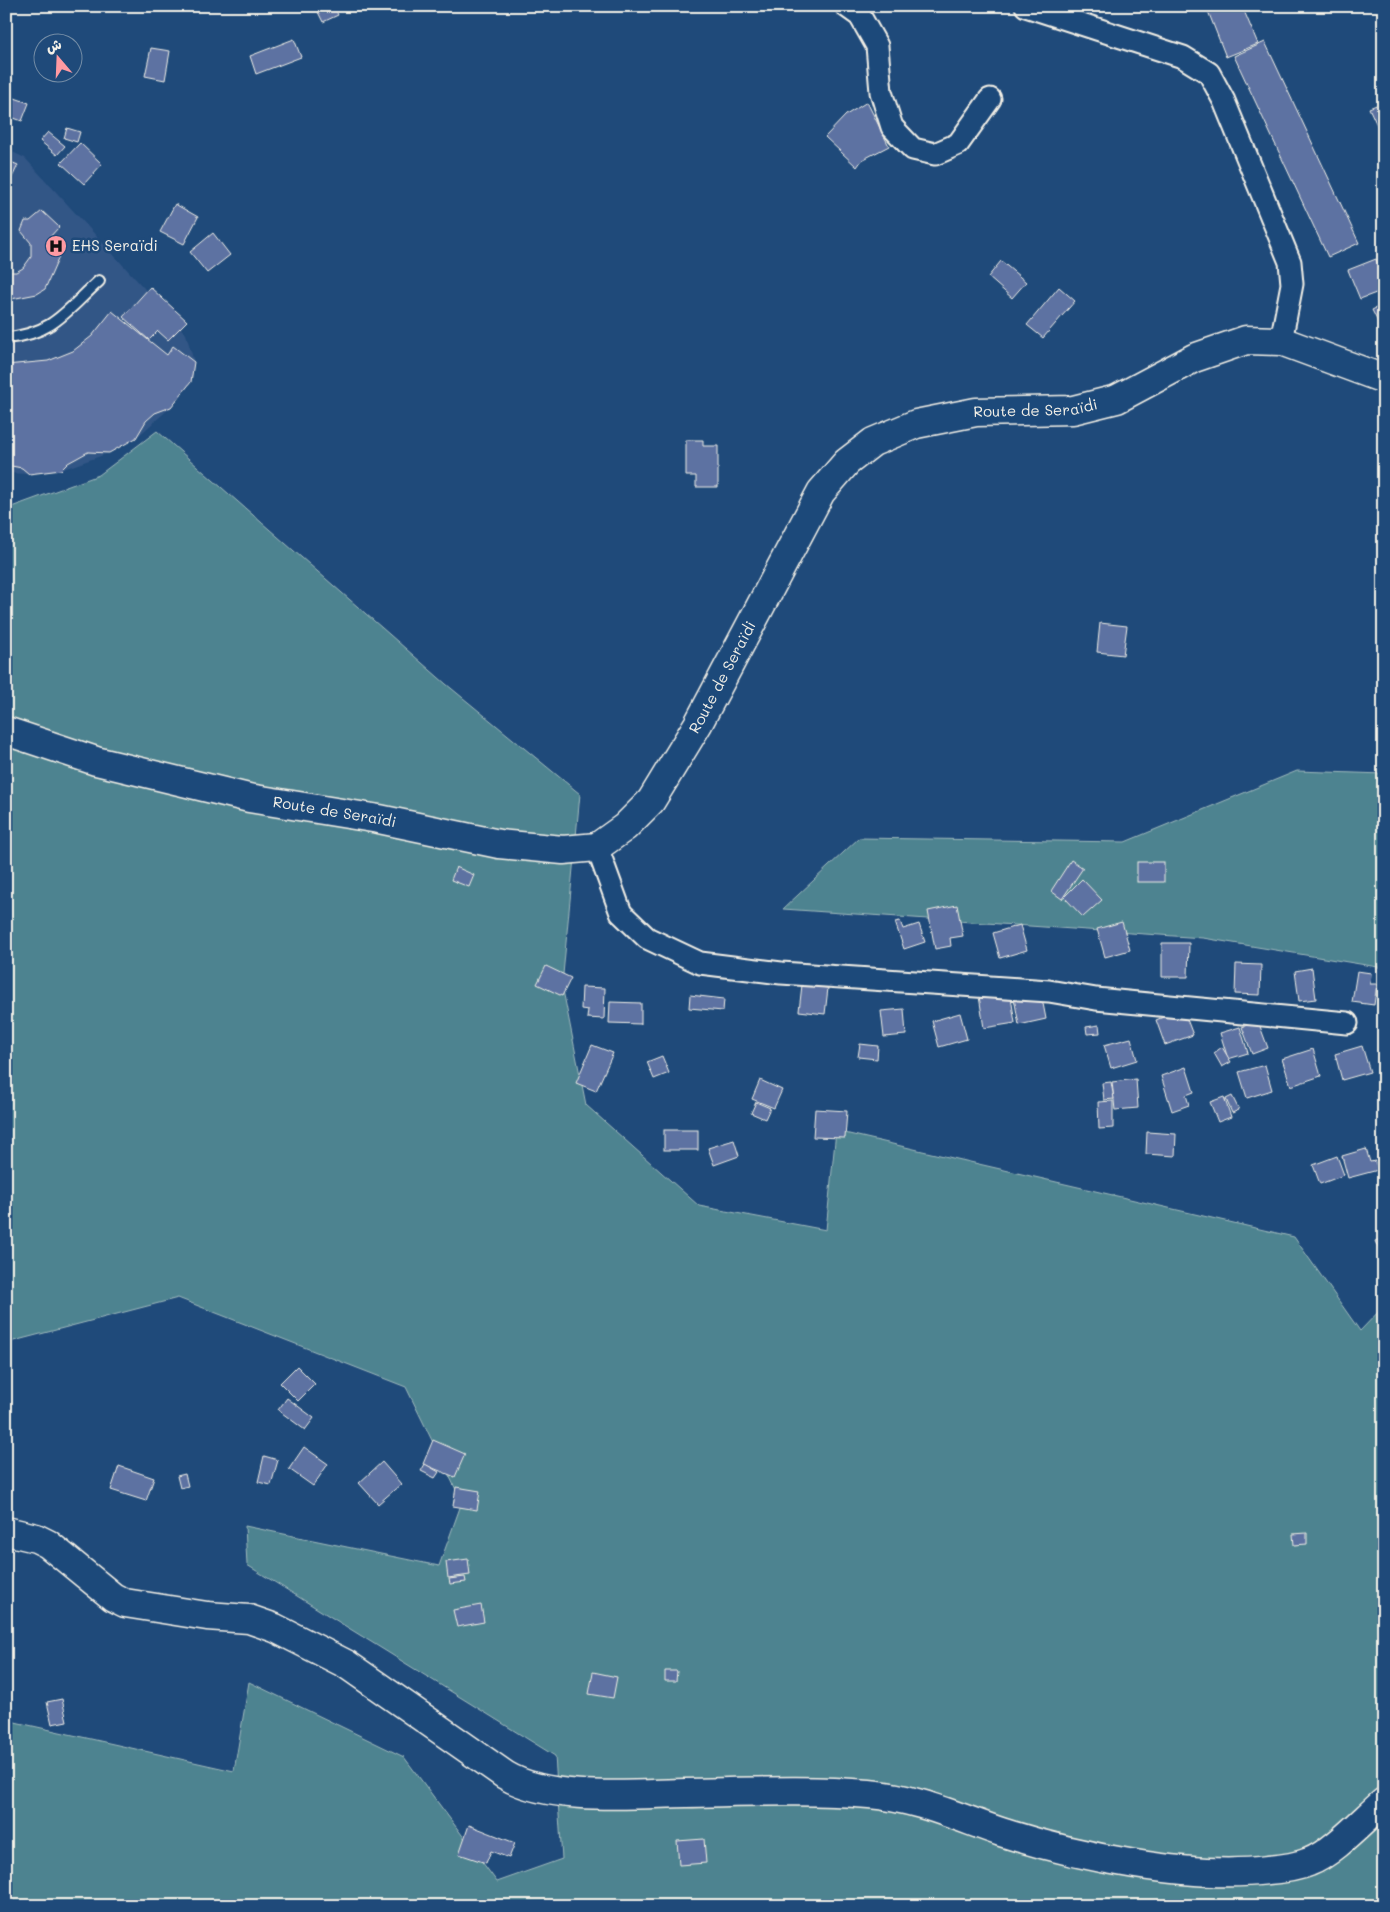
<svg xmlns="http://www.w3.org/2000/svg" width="1390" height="1912" viewBox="0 0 1390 1912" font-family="Mali,'Playpen Sans Arabic',sans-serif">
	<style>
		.built { fill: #325686 }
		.green { fill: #4d8390; stroke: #a0babc }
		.building { fill: #5d72a2; stroke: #f4f1e8 }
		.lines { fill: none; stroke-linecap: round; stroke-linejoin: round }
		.lane-casing { stroke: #f4f1e8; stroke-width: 14 }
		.street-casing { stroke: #f4f1e8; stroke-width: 25 }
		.secondary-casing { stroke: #f4f1e8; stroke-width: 31 }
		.lane { stroke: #1f4a7a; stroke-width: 10 }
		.street { stroke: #1f4a7a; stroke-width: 21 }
		.secondary { stroke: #1f4a7a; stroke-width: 28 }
		.labels { text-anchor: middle; stroke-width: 5; stroke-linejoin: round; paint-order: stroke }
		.poi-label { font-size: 15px; fill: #f4f1e8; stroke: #1f4a7a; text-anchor: start }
		.street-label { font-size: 15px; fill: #f4f1e8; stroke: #1f4a7a }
	</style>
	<rect width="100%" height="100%" fill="#1f4a7a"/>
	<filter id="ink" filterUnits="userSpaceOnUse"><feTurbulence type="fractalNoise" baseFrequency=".02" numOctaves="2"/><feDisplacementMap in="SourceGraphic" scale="10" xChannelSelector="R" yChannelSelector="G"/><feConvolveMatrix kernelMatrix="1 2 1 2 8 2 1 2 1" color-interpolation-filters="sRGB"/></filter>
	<g filter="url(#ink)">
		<path class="built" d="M6,149l19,9 161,176 8,28 -3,20 -20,25 -35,31 -27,15 -48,17 -32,4 -23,-1z"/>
		<g class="green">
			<path d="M157,431l289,253 134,110 -18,191 24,120 113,101 127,24 10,-99 458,106 66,94 24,-25v600h-1378v-186l228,51 15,-89 155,75 93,125 65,-23 -7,-103 -308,-191 -2,-39 194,40 23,-64 -56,-115 -228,-89 -172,45v-834l93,-34z"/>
			<path d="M1297,771l87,3v194l-181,-30 -420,-29 76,-71 266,4z"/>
		</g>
		<g class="building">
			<path d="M315,6h19l4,9 -15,7z"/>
			<path d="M1206,6h36l16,38 -32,13z"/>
			<path d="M294,39l7,18 -45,17 -6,-18z"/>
			<path d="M1265,42l94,201 -31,14 -94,-201z"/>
			<path d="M151,48l19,3 -5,29 -20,-4z"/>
			<path d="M6,95l23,8 -7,18 -11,-4 -2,8 -3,-1z"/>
			<path d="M867,102l22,44 -27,14 -5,7 -32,-30 21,-22z"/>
			<path d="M1384,102v38l-15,-32z"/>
			<path d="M67,128l13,4 -3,10 -13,-4z"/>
			<path d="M48,132l17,14 -8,9 -17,-14z"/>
			<path d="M80,143l22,21 -18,20 -23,-21z"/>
			<path d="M6,160l12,5 -12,25z"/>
			<path d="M175,204l23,13 -14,27 -24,-12z"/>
			<path d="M42,211l17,16 -11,12 3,15 8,3 -14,32 -8,5 -31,6v-28h10l7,-4 8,-11v-14l-10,-12 4,-10h5z"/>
			<path d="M213,233l17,22 -23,18 -17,-21z"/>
			<path d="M1376,259l8,19v12l-24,9 -12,-29z"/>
			<path d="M1001,261l25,21 -14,16 -24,-21z"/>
			<path d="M150,287l37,34 -19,19 -10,-9 -9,9 -26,-23z"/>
			<path d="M1059,287l16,14 -32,37 -16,-13z"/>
			<path d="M1384,304v30l-12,-24z"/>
			<path d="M112,311l55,44 6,-9 21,16 -3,20 -20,25 -16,6 -9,8 -10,17 -27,15 -21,-1 -20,11 -7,7 -32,4 -7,-6 -16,-3v-100l42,-4 25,-10 19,-15z"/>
			<path d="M686,440h17v6h15v41h-22v-11h-10z"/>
			<path d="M1100,623l27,3 -4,29 -26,-3z"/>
			<path d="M1071,860l12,8 -21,31 -11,-8z"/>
			<rect x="1137" y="862" width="27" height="20"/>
			<path d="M456,867l18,8 -5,12 -18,-7z"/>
			<path d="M1082,879l20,21 -19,17 -19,-20z"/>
			<path d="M957,905l6,31 -13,2 1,8 -16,3 -7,-38z"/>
			<path d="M900,921l3,8 16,-5 6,18 -21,7 -9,-27z"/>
			<path d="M1122,922l8,28 -25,7 -8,-28z"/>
			<path d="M1020,925l7,25 -27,8 -7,-25z"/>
			<path d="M1162,943h27l-1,34h-26z"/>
			<path d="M1236,964l25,1 -1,30 -25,-1z"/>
			<path d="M546,966l25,12 -9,18 -25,-12z"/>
			<path d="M1312,968l4,31 -17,2 -4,-30z"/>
			<path d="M1357,971l14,2 -1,11h7l-3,21 -22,-3z"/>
			<path d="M802,985l26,3 -3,26 -26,-3z"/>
			<path d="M582,987l23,1 -1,31 -17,-1 1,-8 -7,-1z"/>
			<path d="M1010,991l5,32 -31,5 -5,-32z"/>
			<path d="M1041,993l5,26 -27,6 -5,-27z"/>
			<path d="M690,995l34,4 -1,12 -34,-3z"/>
			<path d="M610,1002l31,1v21l-32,-1z"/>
			<path d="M904,1009l2,26 -22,2 -3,-26z"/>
			<path d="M1183,1009l10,26 -28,10 -9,-25z"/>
			<path d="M960,1013l7,26 -28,8 -7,-26z"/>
			<path d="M1258,1021l10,27 -16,6 -10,-27z"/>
			<path d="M1099,1025l1,8 -13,1 -1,-7z"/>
			<path d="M1240,1027l8,26 -20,6 -8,-26z"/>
			<path d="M1131,1038l6,22 -26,8 -7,-23z"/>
			<path d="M860,1044l18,2 -1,13 -19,-2z"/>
			<path d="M592,1045l21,8 -17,38 -20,-8z"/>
			<path d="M1362,1046l8,26 -28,8 -7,-26z"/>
			<path d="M1222,1047l9,15 -9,5 -8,-14z"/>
			<path d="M1313,1049l8,27 -30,10 -9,-27z"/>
			<path d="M662,1056l7,17 -15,6 -7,-17z"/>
			<path d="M1265,1065l7,25 -25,8 -8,-26z"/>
			<path d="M1186,1067l8,25 -8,3 3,10 -17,6 -11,-35z"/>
			<path d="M1136,1079l2,29 -23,2 -3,-28z"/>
			<path d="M760,1080l22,10 -8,18 -22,-9z"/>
			<path d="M1111,1082l3,17 -10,1 -2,-17z"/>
			<path d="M1232,1096l7,14 -7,3 -6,-14z"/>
			<path d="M1224,1097l7,20 -13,5 -8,-20z"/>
			<path d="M1113,1101v27l-14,1 -1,-27z"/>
			<path d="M756,1102l14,6 -5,11 -14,-6z"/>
			<path d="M815,1109l32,2 -2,27 -32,-1z"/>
			<rect x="664" y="1130" width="34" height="20"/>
			<path d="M1147,1132l29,2 -1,22 -29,-2z"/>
			<path d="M734,1140l5,16 -25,9 -6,-17z"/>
			<path d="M1366,1149l4,13 5,-1 3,9 -30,8 -6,-22z"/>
			<path d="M1337,1156l7,19 -24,9 -7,-19z"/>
			<path d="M1384,1237v11l-5,2 -4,-9z"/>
			<path d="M297,1366l18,18 -17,17 -18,-18z"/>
			<path d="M287,1398l27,20 -9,12 -27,-20z"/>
			<path d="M433,1440l32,14 -10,23 -32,-13z"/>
			<path d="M304,1447l24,17 -15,22 -24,-17z"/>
			<path d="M264,1456l14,4 -7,25 -13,-3z"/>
			<path d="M382,1462l19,22 -23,20 -19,-21z"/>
			<path d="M425,1464l14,8 -4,6 -14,-7z"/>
			<path d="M119,1466l35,12 -8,23 -35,-11z"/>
			<path d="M185,1474l3,12 -8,2 -3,-12z"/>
			<path d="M456,1487l24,4 -3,19 -24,-4z"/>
			<path d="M1307,1533v11l-13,1 -1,-11z"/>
			<path d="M468,1559l2,16 -22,3 -2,-16z"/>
			<path d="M465,1577l1,5 -16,2 -1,-5z"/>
			<path d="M481,1605l3,17 -27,5 -4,-17z"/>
			<path d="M665,1671h12l-1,10h-11z"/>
			<path d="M593,1672l24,5 -4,21 -24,-4z"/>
			<path d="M62,1699l5,22 -15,3 -5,-22z"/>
			<path d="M469,1825l46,18 -6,15 -18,-7 -5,12 -27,-9z"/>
			<path d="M704,1839l2,24 -27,2 -2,-24z"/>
		</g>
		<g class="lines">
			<g class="lane-casing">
				<path id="lane" d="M6,338c47,-4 60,-27 93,-57"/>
			</g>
			<g class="street-casing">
				<g id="street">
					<path d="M846,6l14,10 17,30 4,46 11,35 21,22 22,5 23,-10 32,-45"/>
					<path d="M1026,6l157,51 26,16 15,28 66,161 2,22 -11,57"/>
					<path d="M597,847l24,66 26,25 53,25 81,10 268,18 47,8 251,24"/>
				</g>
			</g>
			<g class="secondary-casing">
				<g id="secondary">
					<path id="s1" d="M6,731l90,30 153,37 130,21 120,25 64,6 34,-3 28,-20 26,-26 47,-77 123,-232 26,-30 26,-20 43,-18 60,-12 97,-2 44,-11 77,-41 52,-18 35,1 103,38"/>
					<path d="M6,1531l30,7 12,6 65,53 12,6 82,13 42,3 26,9 71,36 159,111c45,27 128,19 181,18 60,-1 123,-4 183,1 48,4 88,23 132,38 75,24 189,48 267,38 13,-1 29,-3 41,-8 24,-9 55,-43 75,-60"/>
				</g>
			</g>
			<use href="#lane" class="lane"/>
			<use href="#street" class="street"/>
			<use href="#secondary" class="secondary"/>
		</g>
	</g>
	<defs>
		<g id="hospital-disc" transform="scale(1.125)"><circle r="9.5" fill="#ff9aa2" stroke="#1f4a7a"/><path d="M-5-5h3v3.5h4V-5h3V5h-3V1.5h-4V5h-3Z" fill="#111"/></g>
	</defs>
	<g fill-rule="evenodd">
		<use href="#hospital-disc" x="56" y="246"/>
	</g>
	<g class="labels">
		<g class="poi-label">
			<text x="72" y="251">EHS Seraïdi</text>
		</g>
		<g class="street-label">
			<text dy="5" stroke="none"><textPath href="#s1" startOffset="1269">Route de Seraïdi</textPath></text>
			<text dy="5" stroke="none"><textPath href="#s1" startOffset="819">Route de Seraïdi</textPath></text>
			<text dy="5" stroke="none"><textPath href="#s1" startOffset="339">Route de Seraïdi</textPath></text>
		</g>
	</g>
	<rect width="1390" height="1912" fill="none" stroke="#1f4a7a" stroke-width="25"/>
	<rect x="12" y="12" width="1365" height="1887" fill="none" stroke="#f4f1e8" stroke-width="2" filter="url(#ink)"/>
	<g transform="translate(58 58) rotate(341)"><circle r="24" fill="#1f4a7a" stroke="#748da6"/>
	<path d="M0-4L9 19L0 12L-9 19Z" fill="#ff9aa2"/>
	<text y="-8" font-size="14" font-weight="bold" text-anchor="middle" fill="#f4f1e8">ش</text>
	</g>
</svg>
